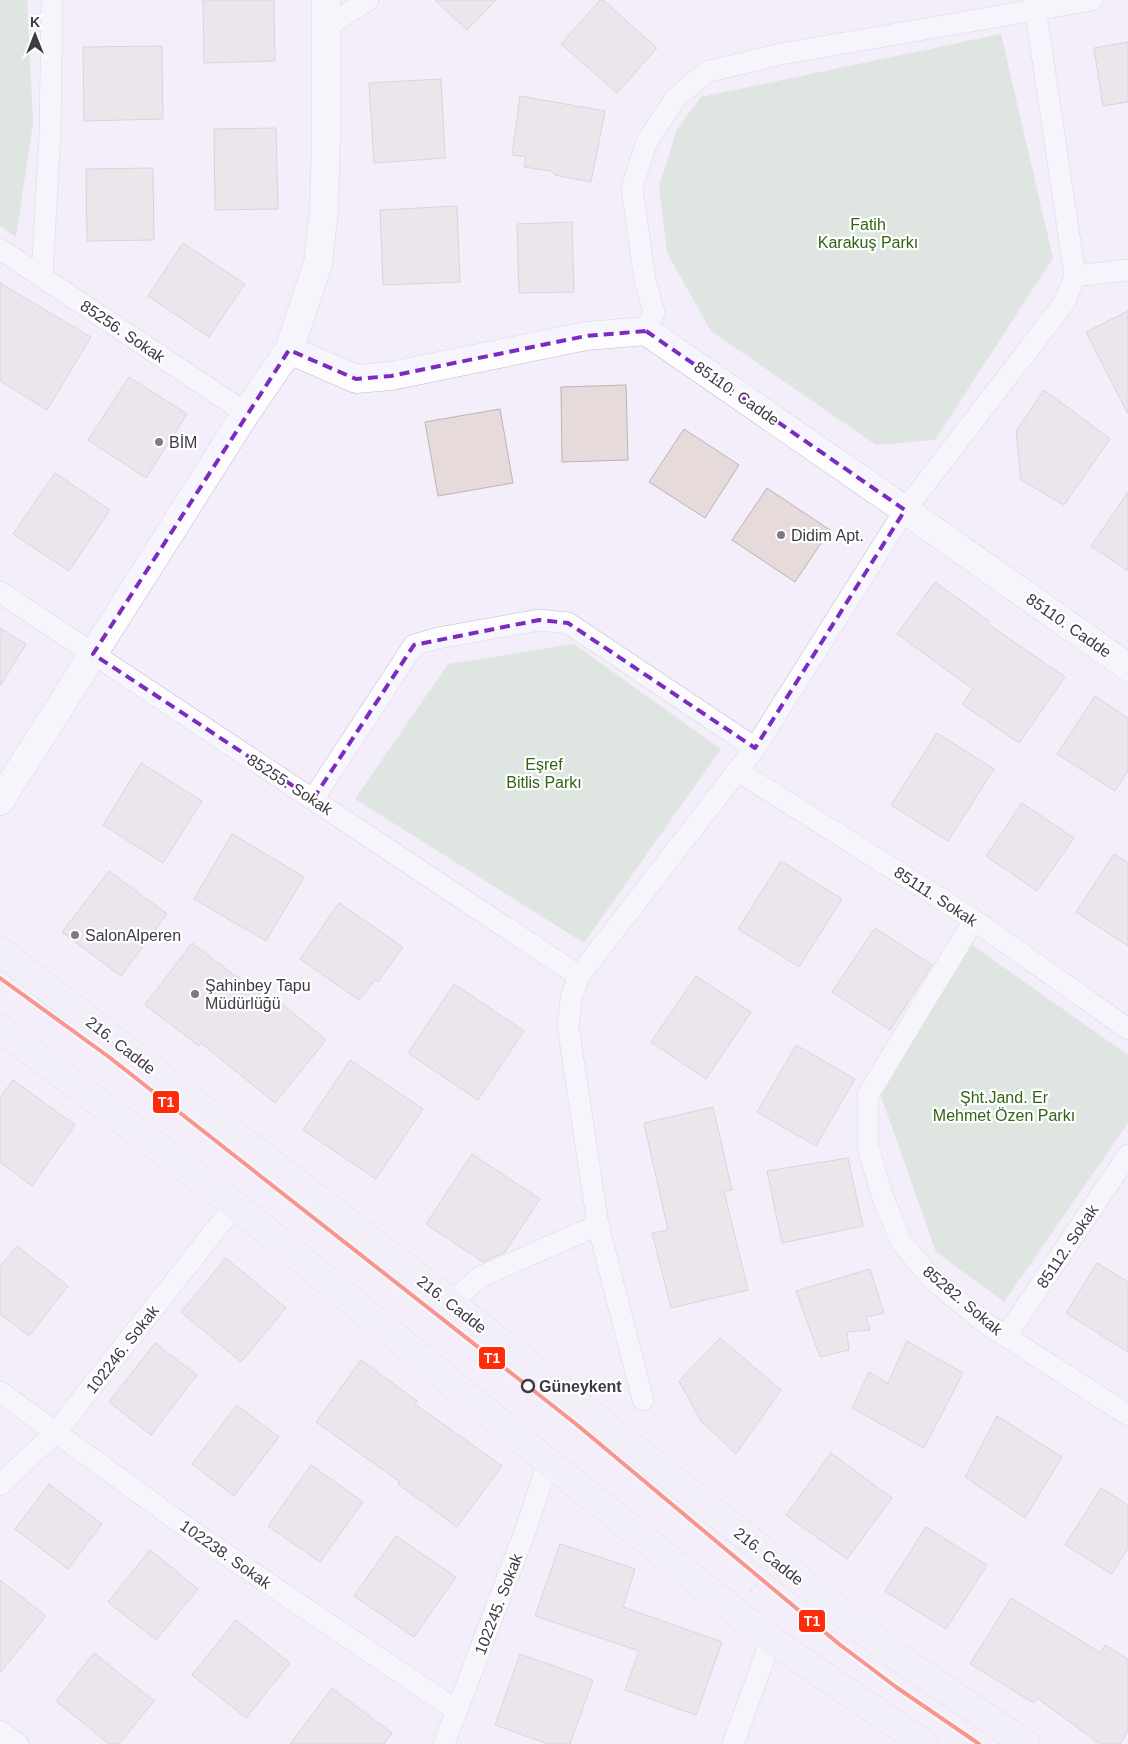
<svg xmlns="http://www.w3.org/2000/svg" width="1128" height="1744" viewBox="0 0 1128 1744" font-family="Helvetica,sans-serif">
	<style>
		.green { fill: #c8dac1 }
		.building { fill: #e7dadb; stroke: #bbb3b6 }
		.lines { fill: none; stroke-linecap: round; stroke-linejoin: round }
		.street-casing { stroke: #c1bcc6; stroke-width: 22 }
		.secondary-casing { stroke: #c1bcc6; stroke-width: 29 }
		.primary-casing { stroke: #d1cdd4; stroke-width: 29 }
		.path { stroke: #dbdadd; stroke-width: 3; stroke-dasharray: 4 4; stroke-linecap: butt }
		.street { stroke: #fdfcfe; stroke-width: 21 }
		.secondary { stroke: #fdfcfe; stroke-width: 28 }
		.primary { stroke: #f1eff6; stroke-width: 28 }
		.tram-1-casing { stroke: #fff; stroke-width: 8 }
		.tram-1 { stroke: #ff2b0a; stroke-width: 4 }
		.marked { fill: none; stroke: #7b2cbf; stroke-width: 4; stroke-dasharray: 10 6; stroke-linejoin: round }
		.poi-dot { fill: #7e7983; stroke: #fff; stroke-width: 2 }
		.stop-dot { fill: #fff; stroke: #3f3a44; stroke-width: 2.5 }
		.labels { text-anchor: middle; stroke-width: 4.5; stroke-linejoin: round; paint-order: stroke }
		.park-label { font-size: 16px; fill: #316315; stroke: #fff }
		.street-label { font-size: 16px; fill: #3f3a44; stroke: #fff }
		.poi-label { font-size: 16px; fill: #3f3a44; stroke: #fff; text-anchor: start }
		.stop-label { font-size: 16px; font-weight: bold; fill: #3f3a44; stroke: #fff; text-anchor: start }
		.line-badge { stroke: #fff; stroke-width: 2 }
		.badge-label { font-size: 14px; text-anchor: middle; font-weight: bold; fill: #fff }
	</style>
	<rect width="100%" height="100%" fill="#f3eef9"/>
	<g class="green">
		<path d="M0,0h27l6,123 -17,114 -16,-11z"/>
		<path d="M1001,34l52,224 -118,182 -59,5 -165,-114 -44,-78 -8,-67 18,-57 24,-32z"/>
		<path d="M574,644l147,105 -137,194 -229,-144 93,-135z"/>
		<path d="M969,943l159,112v68l-124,179 -68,-50 -55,-156z"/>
	</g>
	<g class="building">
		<path d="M203,0h71l1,61 -71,2z"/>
		<path d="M435,0h61l-29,30z"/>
		<path d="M600,0h3l54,48 -40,45 -56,-49z"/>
		<path d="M1128,42v60l-25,4 -9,-58z"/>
		<path d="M162,46l1,73 -79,2 -1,-74z"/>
		<path d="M441,79l4,79 -71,5 -5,-80z"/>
		<path d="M520,96l85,15 -14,71 -36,-7 -4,-4 -27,-4 2,-10 -14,-2z"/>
		<path d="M276,128l2,81 -63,1 -1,-81z"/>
		<path d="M153,168l1,72 -67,1 -1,-72z"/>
		<path d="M457,206l3,76 -77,3 -3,-75z"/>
		<path d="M572,222l2,70 -55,1 -2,-69z"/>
		<path d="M183,243l62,41 -36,53 -61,-41z"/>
		<path d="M0,283l91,54 -44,73 -47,-29z"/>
		<path d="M1128,311v103l-42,-82z"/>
		<path d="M129,377l58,37 -41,64 -58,-38z"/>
		<path d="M626,385l2,75 -66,2 -1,-75z"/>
		<path d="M1044,390l66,49 -46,66 -43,-25 -5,-49z"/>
		<path d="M500,409l13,74 -75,13 -13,-74z"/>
		<path d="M684,429l55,36 -34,53 -56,-36z"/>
		<path d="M55,473l55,37 -41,61 -56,-37z"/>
		<path d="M767,488l63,42 -35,52 -63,-42z"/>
		<path d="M1128,492v79l-37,-25z"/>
		<path d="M935,582l54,39 -1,3 77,53 -46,66 -57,-39 11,-15 -76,-55z"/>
		<path d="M0,628l26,16 -26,42z"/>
		<path d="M1095,696l33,22v53l-13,20 -58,-37z"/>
		<path d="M937,733l57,36 -46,72 -57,-36z"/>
		<path d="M141,763l61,38 -39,62 -60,-38z"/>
		<path d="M1022,803l52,35 -37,53 -51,-35z"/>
		<path d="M232,834l72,43 -38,64 -72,-42z"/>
		<path d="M1114,854l14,9v83l-52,-34z"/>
		<path d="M781,861l61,38 -43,68 -61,-38z"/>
		<path d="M109,871l58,43 -46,62 -59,-44z"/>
		<path d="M339,903l64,44 -25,35 -3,-2 -16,20 -59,-41z"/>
		<path d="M875,928l57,37 -42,65 -58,-38z"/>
		<path d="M192,943l74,56 4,-5 56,46 -51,63 -74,-60 -2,3 -54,-41z"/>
		<path d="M696,976l55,36 -45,67 -55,-37z"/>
		<path d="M454,984l70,47 -46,69 -70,-47z"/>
		<path d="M796,1045l59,34 -39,67 -59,-34z"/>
		<path d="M350,1060l73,49 -47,70 -73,-49z"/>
		<path d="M13,1080l62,45 -43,61 -32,-24v-64z"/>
		<path d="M713,1107l19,83 -8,1 24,99 -77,18 -19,-75 16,-3 -24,-107z"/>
		<path d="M472,1154l68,45 -35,53 -22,10 -57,-38z"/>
		<path d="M848,1158l15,68 -81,17 -15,-72z"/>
		<path d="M17,1246l51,40 -39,50 -29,-22v-47z"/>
		<path d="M226,1258l60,50 -45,54 -60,-50z"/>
		<path d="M1097,1263l31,19v70l-62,-39z"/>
		<path d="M870,1269l14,44 -18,4 4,13 -23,2 2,18 -29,7 -24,-66z"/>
		<path d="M720,1338l61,52 -45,64 -35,-33 -22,-40z"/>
		<path d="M907,1341l56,32 -39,75 -72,-40 17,-36 17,10 1,3z"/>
		<path d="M155,1343l42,32 -46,60 -42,-33z"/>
		<path d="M361,1360l56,41 -2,3 87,62 -45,61 -59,-43 2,-2 -84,-60z"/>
		<path d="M237,1405l42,32 -45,59 -42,-32z"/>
		<path d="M997,1416l65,41 -37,61 -60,-41z"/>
		<path d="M831,1453l61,45 -45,61 -61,-44z"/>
		<path d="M311,1465l52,37 -43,60 -52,-36z"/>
		<path d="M49,1484l53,40 -34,45 -53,-40z"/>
		<path d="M1101,1488l27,17v43l-16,26 -47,-29z"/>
		<path d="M926,1527l61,38 -41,64 -61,-38z"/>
		<path d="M396,1536l60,41 -42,60 -60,-41z"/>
		<path d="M560,1544l75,25 -12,38 99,35 -26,73 -71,-25 14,-39 -104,-35z"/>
		<path d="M150,1550l48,39 -42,51 -48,-38z"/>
		<path d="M0,1580l46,36 -46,57z"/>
		<path d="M1011,1598l90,55 4,-8 23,14v72l-8,13h-20l-63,-46 -3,5 -64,-39z"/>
		<path d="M236,1620l54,43 -44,55 -54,-43z"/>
		<path d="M94,1653l60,48 -35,43h-10l-53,-43z"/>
		<path d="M520,1654l73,26 -23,64h-22l-53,-19z"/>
		<path d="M332,1688l60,45 -8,11h-94z"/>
	</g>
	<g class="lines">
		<g class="street-casing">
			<g id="street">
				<path d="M326,27l42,-27"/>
				<path d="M0,249l246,164"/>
				<path d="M1075,276l53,-6"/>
				<path d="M42,277l8,-143 2,-134"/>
				<path d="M646,331l8,-19 -9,-31 -13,-93 15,-47 28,-42 31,-27 75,-18 311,-54"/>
				<path d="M0,592l579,384"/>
				<path d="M738,771l236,149 154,109"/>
				<path d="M313,799l101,-154 24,-7 101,-18 29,3 187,125"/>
				<path d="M974,920l-106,175v52l14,48 19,47 31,37 53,44 143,92"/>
				<path d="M598,1225l45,175"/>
				<path d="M451,1303l29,-26 118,-52 -30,-199 3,-28 8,-22 176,-228 150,-238 159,-207 11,-27 -41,-276"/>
				<path d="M1006,1336l122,-181"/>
				<path d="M0,1392l200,145 257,174"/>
				<path d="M0,1485l56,-53 179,-227"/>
				<path d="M0,1731l18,13"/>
				<path d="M444,1744l82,-215 22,-67"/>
				<path d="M733,1744l38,-104"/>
			</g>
		</g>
		<g class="secondary-casing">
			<g id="secondary">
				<path d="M289,350l67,29 35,-3 195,-40 60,-5 259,179 223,157"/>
				<path d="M0,801l246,-388 43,-63 29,-87 6,-51 2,-76v-136"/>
			</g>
		</g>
		<g class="primary-casing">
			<g id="primary">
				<path d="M0,951l451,352 445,353 130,88"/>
				<path d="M0,1028l235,177 313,257 223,178 154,104"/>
			</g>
		</g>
		<path class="path" d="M750,1592l10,-13"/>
		<use href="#street" class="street"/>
		<use href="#secondary" class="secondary"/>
		<use href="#primary" class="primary"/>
		<g class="tram-1-casing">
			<path id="tram-1" d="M0,978l109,79 467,367 263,220 57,43 83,57"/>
		</g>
		<use href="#tram-1" class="tram-1"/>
	</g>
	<path d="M0 0H1128V1744H0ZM646,331l259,179 -150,238 -187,-125 -29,-3 -125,25 -101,154 -220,-145 196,-304 67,29 35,-3 195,-40z" fill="#f3eef9" fill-opacity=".55" fill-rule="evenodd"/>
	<path class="marked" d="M646,331l259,179 -150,238 -187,-125 -29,-3 -125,25 -101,154 -220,-145 196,-304 67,29 35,-3 195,-40z"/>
	<g class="poi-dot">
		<circle cx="159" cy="442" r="5"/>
		<circle cx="781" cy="535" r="5"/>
		<circle cx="75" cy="935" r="5"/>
		<circle cx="195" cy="994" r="5"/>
	</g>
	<circle class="stop-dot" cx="528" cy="1386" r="6"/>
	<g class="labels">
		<g class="park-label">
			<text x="868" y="230">Fatih<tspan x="868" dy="18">Karakuş Parkı</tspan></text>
			<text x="544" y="770">Eşref<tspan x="544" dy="18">Bitlis Parkı</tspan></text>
			<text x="1004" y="1103">Şht.Jand. Er<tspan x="1004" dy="18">Mehmet Özen Parkı</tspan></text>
		</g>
		<g class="street-label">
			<text transform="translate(123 331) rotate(34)" y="6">85256. Sokak</text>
			<text transform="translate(737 393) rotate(35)" y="6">85110. Cadde</text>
			<text transform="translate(1069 625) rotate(35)" y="6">85110. Cadde</text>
			<text transform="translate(290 784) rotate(33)" y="6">85255. Sokak</text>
			<text transform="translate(936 896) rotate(33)" y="6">85111. Sokak</text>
			<text transform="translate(121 1045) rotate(38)" y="6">216. Cadde</text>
			<text transform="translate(1067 1246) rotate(-56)" y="6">85112. Sokak</text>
			<text transform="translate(963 1300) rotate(40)" y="6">85282. Sokak</text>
			<text transform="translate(452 1304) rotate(38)" y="6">216. Cadde</text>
			<text transform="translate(122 1349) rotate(-52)" y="6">102246. Sokak</text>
			<text transform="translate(226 1554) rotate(35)" y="6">102238. Sokak</text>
			<text transform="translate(769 1556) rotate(38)" y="6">216. Cadde</text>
			<text transform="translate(498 1604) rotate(-69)" y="6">102245. Sokak</text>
		</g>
		<g class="poi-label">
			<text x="169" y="448">BİM</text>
			<text x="791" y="541">Didim Apt.</text>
			<text x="85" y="941">SalonAlperen</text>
			<text x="205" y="991">Şahinbey Tapu<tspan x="205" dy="18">Müdürlüğü</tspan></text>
		</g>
		<g class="stop-label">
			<text x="539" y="1392">Güneykent</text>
		</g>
	</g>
	<g class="line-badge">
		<rect x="152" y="1090" width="28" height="24" rx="5" fill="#ff2b0a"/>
		<rect x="478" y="1346" width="28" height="24" rx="5" fill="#ff2b0a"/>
		<rect x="798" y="1609" width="28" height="24" rx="5" fill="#ff2b0a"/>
	</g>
	<g class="badge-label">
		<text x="166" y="1107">T1</text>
		<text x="492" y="1363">T1</text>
		<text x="812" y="1626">T1</text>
	</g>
	<g transform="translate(35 35)" stroke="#ffffff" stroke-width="4" paint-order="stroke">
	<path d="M0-4L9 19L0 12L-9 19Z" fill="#3f3a44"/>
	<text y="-8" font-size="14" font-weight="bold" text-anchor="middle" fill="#3f3a44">K</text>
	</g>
</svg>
